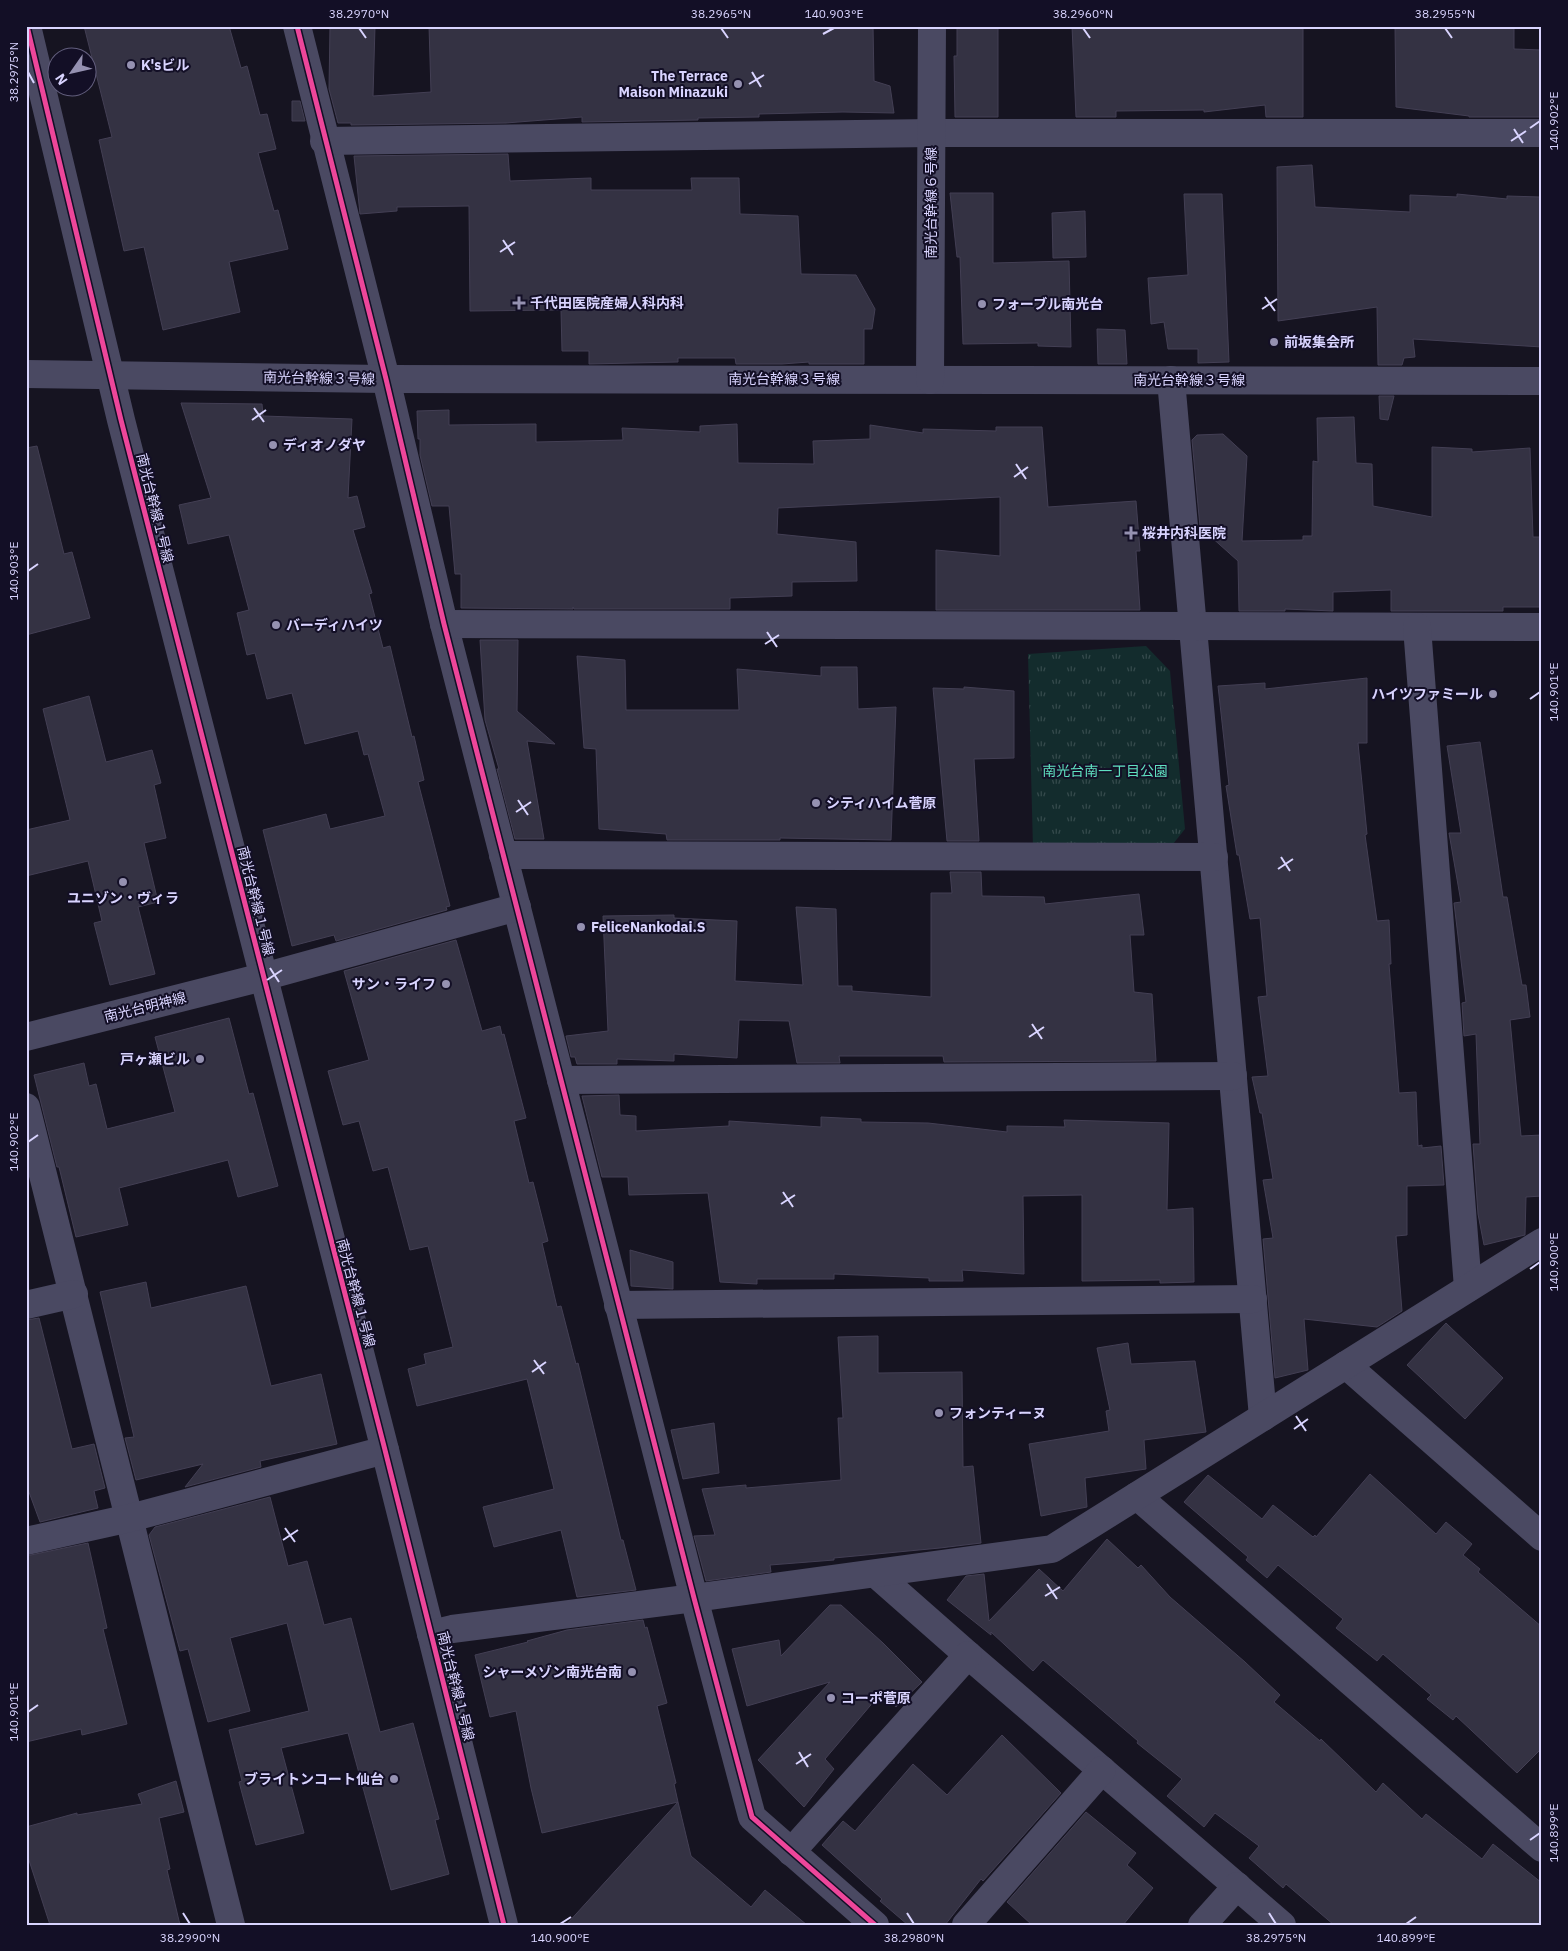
<svg xmlns="http://www.w3.org/2000/svg" width="1568" height="1951" viewBox="0 0 1568 1951" font-family="'IBM Plex Sans','Noto Sans JP',sans-serif">
	<style>
		.park { fill: url(#park-tufts) }
		.building { fill: #343243; stroke: #433f54 }
		.lines { fill: none; stroke-linecap: round; stroke-linejoin: round }
		.minor { stroke: #4a4962; stroke-width: 28 }
		.cycleway-casing { stroke: #130f26; stroke-width: 8 }
		.cycleway { stroke: #ed469a; stroke-width: 5 }
		.ticks { fill: none; stroke: #d9d4ff; stroke-width: 2 }
		.poi-dot { fill: #9591b1; stroke: #130f26; stroke-width: 2 }
		.labels { text-anchor: middle; stroke-width: 4; stroke-linejoin: round; paint-order: stroke }
		.poi-label { font-size: 14px; font-weight: bold; fill: #d9d4ff; stroke: #130f26; text-anchor: start }
		.street-label { font-size: 14px; fill: #d9d4ff; stroke: #130f26 }
		.park-label { font-size: 14px; fill: #5fe0c0; stroke: #130f26 }
		.neatline { fill: none; stroke: #d9d4ff; stroke-width: 2 }
		.ticks-label { font-size: 12px; text-anchor: middle; fill: #d9d4ff }
	</style>
	<defs>
		<pattern id="park-tufts" width="24" height="20" patternUnits="userSpaceOnUse" patternTransform="scale(1.25)"><rect width="24" height="20" fill="#132c2d"/><path d="M3 7l-1-3M5 7V3M7 7l1-3M15 17l-1-3M17 17v-4M19 17l1-3" fill="none" stroke="#354a4c"/></pattern>
	</defs>
	<rect width="100%" height="100%" fill="#161421"/>
	<path class="park" d="M1146,646l24,25 15,158 -16,20 -136,-1 -5,-194z"/>
	<g class="building">
		<path d="M84,26h145l12,42 6,-2 13,49 7,-1 9,35 -18,4 16,58 4,-1 10,39 -59,13 11,50 -77,18 -19,-83 -20,4 -25,-111 13,-3z"/>
		<path d="M330,26h45l-2,70 58,-4 -2,-66h444l1,55 16,5 4,27 -51,-1 -84,2v3l-61,1v2l-116,2v-5l-76,6 -155,2v-2h-13l-9,-34z"/>
		<path d="M957,26h41v91h-43l-1,-61h3z"/>
		<path d="M1072,26h231v91h-37l-1,-12 -61,7v-2l-88,1v6h-40z"/>
		<path d="M1395,26h119v23l28,1v67h-73v-1l-73,-9z"/>
		<path d="M292,101h8l5,20h-13z"/>
		<path d="M508,154l2,27 81,-3v12h101l-1,-12h48l1,36 58,2 3,58 55,1 19,34 -3,20h-8v35h-55v-2l-27,2h-46l-1,-6h-57v4l-89,2v-13h-27l-1,-41 -91,1 -1,-105 -72,1v4l-37,3 -6,-58z"/>
		<path d="M1312,165l3,42 95,5v-17l47,2v-3l50,5v-3l33,1 2,150 -129,-8 2,18 -11,1 -2,7h-24l-1,-58 -99,14 -1,-154z"/>
		<path d="M950,193h43v70l76,-2 2,86 -33,-1v-3l-75,1 -3,-87h-3z"/>
		<path d="M1184,194h38l7,168 -31,1v-14h-30l-4,-27 -13,2 -3,-46 40,-3z"/>
		<path d="M1085,211l1,46 -33,1 -1,-45z"/>
		<path d="M1097,329l28,1 2,34h-29z"/>
		<path d="M1379,396h15l-6,24 -8,-1z"/>
		<path d="M181,403l81,1 1,12 89,3 -4,79 9,-2 8,31 -12,3 19,63 -3,1 14,54 7,-2 22,91 2,-1 10,44 -6,2 32,124 -4,1 1,3 -111,31 -2,-6 -42,11 -29,-116 63,-16 4,15 55,-13 -17,-62 -4,1 -6,-24 -53,13 -13,-51 -25,6 -12,-46 -8,2 -10,-42 12,-3 -20,-75 -41,9 -9,-39 32,-7z"/>
		<path d="M449,410v15l87,-1v18l87,-2 -1,-12 78,4v-6l37,-2 1,39 76,1 -1,-23 57,-2v-14l53,8v-4l73,2v-4h46l6,80 88,-6 4,50h-4l4,59h-204v-60l64,6v-59l-222,11 -1,26 79,8 1,39 -65,1v14l-62,2v11h-156l-1,-2v2l-112,-1v-34h-6l-6,-68h-17l-12,-51v-16h-2l-1,-28z"/>
		<path d="M1354,417l2,46 16,1 1,42 59,11v-70l40,2v3l58,-4 3,89h9v70h-39v4h-112v-21l-58,2v19l-48,-2v2h-46l-1,-50 -38,-34 -8,-87 5,-5 26,-1 24,22 -5,85 61,-1v-4h9l1,-75 5,1 -1,-44z"/>
		<path d="M37,446l27,108 8,-2 18,66 -64,17v-187z"/>
		<path d="M480,640h38l-1,71 38,33 -28,-3 17,98h-29l-18,-70h2l-14,-49z"/>
		<path d="M577,656l48,4 1,50h113l-2,-41 84,7v-9h36l1,42 38,-2 -5,133 -111,-2v2h-113l-1,-6 -67,-5 -3,-80 -12,-1z"/>
		<path d="M1367,678v65h-9l9,91 -2,1 12,86 12,-1 2,44h-2l10,129 17,-1 2,54 4,-1v3l19,-2 3,39 -37,1v49l-11,1 6,75 -25,16 -73,-8 4,51 -33,8 -12,-139 10,-1 -10,-58 10,-1 -11,-66h-2l-8,-36 16,-1 -10,-79 9,-1 -7,-78 -10,1 -11,-64h-2l-11,-69 3,-1 -11,-99 47,-3v6z"/>
		<path d="M964,687l50,4v67l-40,1 5,82h-32l-14,-153 31,1z"/>
		<path d="M89,696l17,66 46,-12 9,33 -7,2 12,53 -22,5 14,59 -20,5 17,67 -45,11 -16,-62 8,-2 -14,-60 -62,15v-46l44,-10 -27,-111z"/>
		<path d="M1480,742l23,155h4l15,88h4l4,32 -20,3 11,116 21,-1v61l-16,1 -1,38 -41,10 -6,-31 -5,-70h7l-4,-110 -12,2 -2,-33 4,-1 -12,-99 7,-1 -12,-69h12l-14,-87z"/>
		<path d="M950,872h31l1,24 62,1 1,7 94,-10 5,41h-14l4,57 18,2 4,67 -212,1 -1,-6h-104l1,7h-43l-8,-42 -50,-1 -2,38 -63,-4v7l-57,-2v5h-40l-2,-7h-4l-5,-21 42,-5 -5,-115 71,-1v3l63,3 -2,60 68,4 -7,-78 40,2 2,77h14v5l79,6v-104h21z"/>
		<path d="M456,940l26,91 18,-5 2,9 2,-1 22,84 -12,3 15,62 4,-1 15,59 -6,2 15,64 4,-1 15,58 2,-1 43,177h2l13,50 -59,7 -16,-67 -67,17 -11,-40 71,-18 -27,-110 -110,27 -9,-37 18,-5 -2,-10 29,-7 -25,-101 -18,4 -22,-83 -15,4 -14,-50 -16,4 -15,-54 41,-11 -25,-89z"/>
		<path d="M229,1018l20,76 4,-1 25,93 -40,11 -10,-37 -109,28 9,37 -52,12 -17,-70h-2l-23,-92 50,-12 5,23 7,-2 11,45 68,-17 -20,-75z"/>
		<path d="M619,1095l1,20 16,1v15l93,-5v-5l92,6v-10l40,2v3l67,1 79,9v-6l58,1 -1,-7 105,3 -2,87 26,-2 1,74 -34,1v-3l-78,1v-86l-59,1 1,78 -62,-4 1,11h-34v-3l-95,-4v5h-77v5l-37,-2 -12,-89 -79,2 -1,-18h-26l-20,-81z"/>
		<path d="M630,1250l43,12v27l-42,-3z"/>
		<path d="M146,1282l5,26 95,-22 25,100 50,-12 16,70 -77,17 1,6 -76,20 18,-23 -67,16 -11,-42 9,-1 -34,-145z"/>
		<path d="M39,1318l33,131 22,-5 11,44 -11,3 4,17 -58,14 -14,-38v-164z"/>
		<path d="M1446,1323l57,55 -38,41 -58,-54z"/>
		<path d="M878,1336v37l84,-1 1,95 10,-1 8,77 -41,5 -106,10v2l-64,5 1,7 -65,9 -12,-45 21,-1 -13,-46 44,-4v3l95,-8 -3,-62h5l-5,-81z"/>
		<path d="M1128,1343l3,21 64,-3 11,71 -62,8 2,29 -61,9 2,29 -46,9 -12,-72 80,-13 -3,-20 4,-1 -13,-62z"/>
		<path d="M714,1423l5,50 -36,6 -12,-49z"/>
		<path d="M1370,1474l66,60 10,-12 26,22 -9,11 17,14 -2,3 64,55v121l-25,25 -61,-57 -3,4 -26,-21 4,-4 -48,-41 -6,7 -41,-33 7,-9 -65,-54 -11,13 -21,-18 2,-3 -64,-55 24,-27 54,44 11,-14 40,32 2,-2 1,2z"/>
		<path d="M270,1497l18,69 19,-5 17,64 27,-7 29,114 33,-9 26,96 -4,1 14,54 -58,16 -43,-157 -67,15 23,85 -48,12 -17,-63 3,-1 -13,-51 80,-19 -22,-88 -57,15 20,73 -42,11 -20,-73 -8,2 -31,-116 6,-8z"/>
		<path d="M1107,1539l31,29 3,-3 29,32 75,65 35,33 -6,7 46,39 1,-2 55,53 7,-9 39,36 4,-5 56,45 11,-15 49,39v42h-208l-48,-41 -3,4 -34,-30 10,-12 -44,-33 -11,14 -37,-31 15,-17 -45,-36 1,-2 -95,-81 -10,11 -42,-39v3l-44,-35 19,-24 18,-2 5,47 50,-52 24,22z"/>
		<path d="M88,1543l19,85 -4,1 24,95 -45,11 -1,-6 -55,13v-186z"/>
		<path d="M830,1605h11l42,38 39,39 -26,25 -15,-14 -56,66 9,10 -30,38 -46,-47 72,-78 -83,24 -15,-57 47,-9 2,16z"/>
		<path d="M643,1620l2,8 2,-1 20,76 -10,3 19,77 -2,1 4,18 -136,31 -11,-45 -15,-77 -26,6 -15,-62 53,-13 -1,-1 40,-11z"/>
		<path d="M1002,1735l59,58 -78,88 -2,-2 -36,46h-37l-28,-24 2,-2 -60,-54 21,-24 12,10 58,-67 34,31z"/>
		<path d="M176,1781l8,31 -25,6 11,51 -3,1 13,55h-130l-24,-74v-24l51,-14v2l65,-11 -4,-10z"/>
		<path d="M678,1802l13,54 60,51 14,-17 42,35h-241z"/>
		<path d="M1086,1812l50,41 -9,12 26,23 -30,37h-91l-25,-23z"/>
	</g>
	<g class="lines">
		<g class="minor">
			<path d="M27,26l94,394 264,1030 119,475"/>
			<path d="M297,26l89,353 58,245 250,974 58,219 123,108"/>
			<path d="M324,141l608,-8h610"/>
			<path d="M26,374l360,5 1156,2"/>
			<path d="M930,380l2,-354"/>
			<path d="M1171,380l92,1037"/>
			<path d="M444,624l1098,3"/>
			<path d="M1417,627l51,661"/>
			<path d="M503,855l711,2"/>
			<path d="M26,1037l237,-60 254,-70"/>
			<path d="M561,1080l672,-4"/>
			<path d="M26,1107l205,818"/>
			<path d="M26,1305l48,-11"/>
			<path d="M618,1305l635,-6"/>
			<path d="M1346,1365l196,172"/>
			<path d="M1137,1496l405,352"/>
			<path d="M26,1541l104,-23 255,-68"/>
			<path d="M876,1574l92,81 314,270"/>
			<path d="M431,1634l21,-5 242,-31 358,-49 490,-307"/>
			<path d="M791,1852l177,-197"/>
			<path d="M966,1925l136,-155"/>
			<path d="M1202,1925l35,-39"/>
		</g>
		<g class="cycleway-casing">
			<g id="cycleway">
				<path d="M27,26l94,394 264,1030 119,475"/>
				<path d="M297,26l89,353 58,245 250,974 58,219 123,108"/>
			</g>
		</g>
		<use href="#cycleway" class="cycleway"/>
	</g>
	<path class="ticks" d="M359,28l7,10M721,28l7,10M1083,28l7,10M1445,28l7,10M823,34l11,-6M28,72l6,11M752,72l9,15M749,84l15,-9M1530,128l10,-7M1514,129l9,14M1511,141l15,-10M503,240l10,15M500,252l15,-10M1265,297l10,14M1262,309l15,-10M254,408l10,14M252,420l14,-10M1016,464l10,15M1014,477l14,-10M28,571l10,-7M767,632l10,15M765,644l14,-9M1530,699l10,-7M518,800l10,15M516,812l15,-10M1281,857l9,14M1278,869l15,-10M270,968l9,14M267,980l15,-10M1032,1024l10,15M1029,1037l15,-10M28,1142l10,-7M783,1192l10,15M781,1204l14,-9M1530,1269l10,-7M534,1360l10,14M532,1372l14,-10M1296,1416l10,15M1294,1429l14,-10M285,1528l10,14M283,1540l15,-10M1047,1584l10,15M1045,1596l15,-9M28,1712l10,-7M799,1752l9,15M796,1764l15,-10M1530,1840l10,-7M183,1913l7,11M907,1913l7,11M1269,1913l7,11M560,1924l11,-7M1406,1924l10,-7"/>
	<g class="poi-dot">
		<circle cx="131" cy="65" r="5"/>
		<circle cx="738" cy="84" r="5"/>
		<path d="M516.5 295.5h5v5h5v5h-5v5h-5v-5h-5v-5h5z"/>
		<circle cx="982" cy="304" r="5"/>
		<circle cx="1274" cy="342" r="5"/>
		<circle cx="273" cy="445" r="5"/>
		<path d="M1128.5 525.5h5v5h5v5h-5v5h-5v-5h-5v-5h5z"/>
		<circle cx="276" cy="625" r="5"/>
		<circle cx="1493" cy="694" r="5"/>
		<circle cx="816" cy="803" r="5"/>
		<circle cx="123" cy="882" r="5"/>
		<circle cx="581" cy="927" r="5"/>
		<circle cx="446" cy="984" r="5"/>
		<circle cx="200" cy="1059" r="5"/>
		<circle cx="939" cy="1413" r="5"/>
		<circle cx="632" cy="1672" r="5"/>
		<circle cx="831" cy="1698" r="5"/>
		<circle cx="394" cy="1779" r="5"/>
	</g>
	<g class="labels">
		<g class="poi-label">
			<text x="141" y="70">K'sビル</text>
			<text x="728" y="81" text-anchor="end">The Terrace<tspan x="728" dy="16">Maison Minazuki</tspan></text>
			<text x="530" y="308">千代田医院産婦人科内科</text>
			<text x="992" y="309">フォーブル南光台</text>
			<text x="1284" y="347">前坂集会所</text>
			<text x="283" y="450">ディオノダヤ</text>
			<text x="1142" y="538">桜井内科医院</text>
			<text x="286" y="630">バーディハイツ</text>
			<text x="1483" y="699" text-anchor="end">ハイツファミール</text>
			<text x="826" y="808">シティハイム菅原</text>
			<text x="123" y="903" text-anchor="middle">ユニゾン・ヴィラ</text>
			<text x="591" y="932">FeliceNankodai.S</text>
			<text x="436" y="989" text-anchor="end">サン・ライフ</text>
			<text x="190" y="1064" text-anchor="end">戸ヶ瀬ビル</text>
			<text x="949" y="1418">フォンティーヌ</text>
			<text x="622" y="1677" text-anchor="end">シャーメゾン南光台南</text>
			<text x="841" y="1703">コーポ菅原</text>
			<text x="384" y="1784" text-anchor="end">ブライトンコート仙台</text>
		</g>
		<g class="street-label">
			<text transform="translate(931 203) rotate(-90)" y="5">南光台幹線６号線</text>
			<text transform="translate(319 378) rotate(1)" y="5">南光台幹線３号線</text>
			<text x="784" y="384">南光台幹線３号線</text>
			<text x="1189" y="385">南光台幹線３号線</text>
			<text transform="translate(155 508) rotate(76)" y="5">南光台幹線１号線</text>
			<text transform="translate(256 901) rotate(76)" y="5">南光台幹線１号線</text>
			<text transform="translate(145 1007) rotate(-14)" y="5">南光台明神線</text>
			<text transform="translate(356 1293) rotate(75)" y="5">南光台幹線１号線</text>
			<text transform="translate(456 1686) rotate(76)" y="5">南光台幹線１号線</text>
		</g>
		<g class="park-label">
			<text x="1105" y="776">南光台南一丁目公園</text>
		</g>
	</g>
	<rect width="1568" height="1951" fill="none" stroke="#130f26" stroke-width="55"/>
	<g transform="translate(72 72) rotate(236)"><circle r="24" fill="#130f26" stroke="#625e7d"/>
	<path d="M0-4L9 19L0 12L-9 19Z" fill="#9591b1"/>
	<text y="-8" font-size="14" font-weight="bold" text-anchor="middle" fill="#d9d4ff">N</text>
	</g>
	<rect x="28" y="28" width="1512" height="1896" class="neatline"/>
	<g class="ticks-label">
		<text x="359" y="18">38.2970°N</text>
		<text x="721" y="18">38.2965°N</text>
		<text x="834" y="18">140.903°E</text>
		<text x="1083" y="18">38.2960°N</text>
		<text x="1445" y="18">38.2955°N</text>
		<text transform="translate(14 72) rotate(-90)" y="4">38.2975°N</text>
		<text transform="translate(1554 121) rotate(-90)" y="4">140.902°E</text>
		<text transform="translate(14 571) rotate(-90)" y="4">140.903°E</text>
		<text transform="translate(1554 692) rotate(-90)" y="4">140.901°E</text>
		<text transform="translate(14 1142) rotate(-90)" y="4">140.902°E</text>
		<text transform="translate(1554 1262) rotate(-90)" y="4">140.900°E</text>
		<text transform="translate(14 1712) rotate(-90)" y="4">140.901°E</text>
		<text transform="translate(1554 1833) rotate(-90)" y="4">140.899°E</text>
		<text x="190" y="1942">38.2990°N</text>
		<text x="560" y="1942">140.900°E</text>
		<text x="914" y="1942">38.2980°N</text>
		<text x="1276" y="1942">38.2975°N</text>
		<text x="1406" y="1942">140.899°E</text>
	</g>
</svg>
